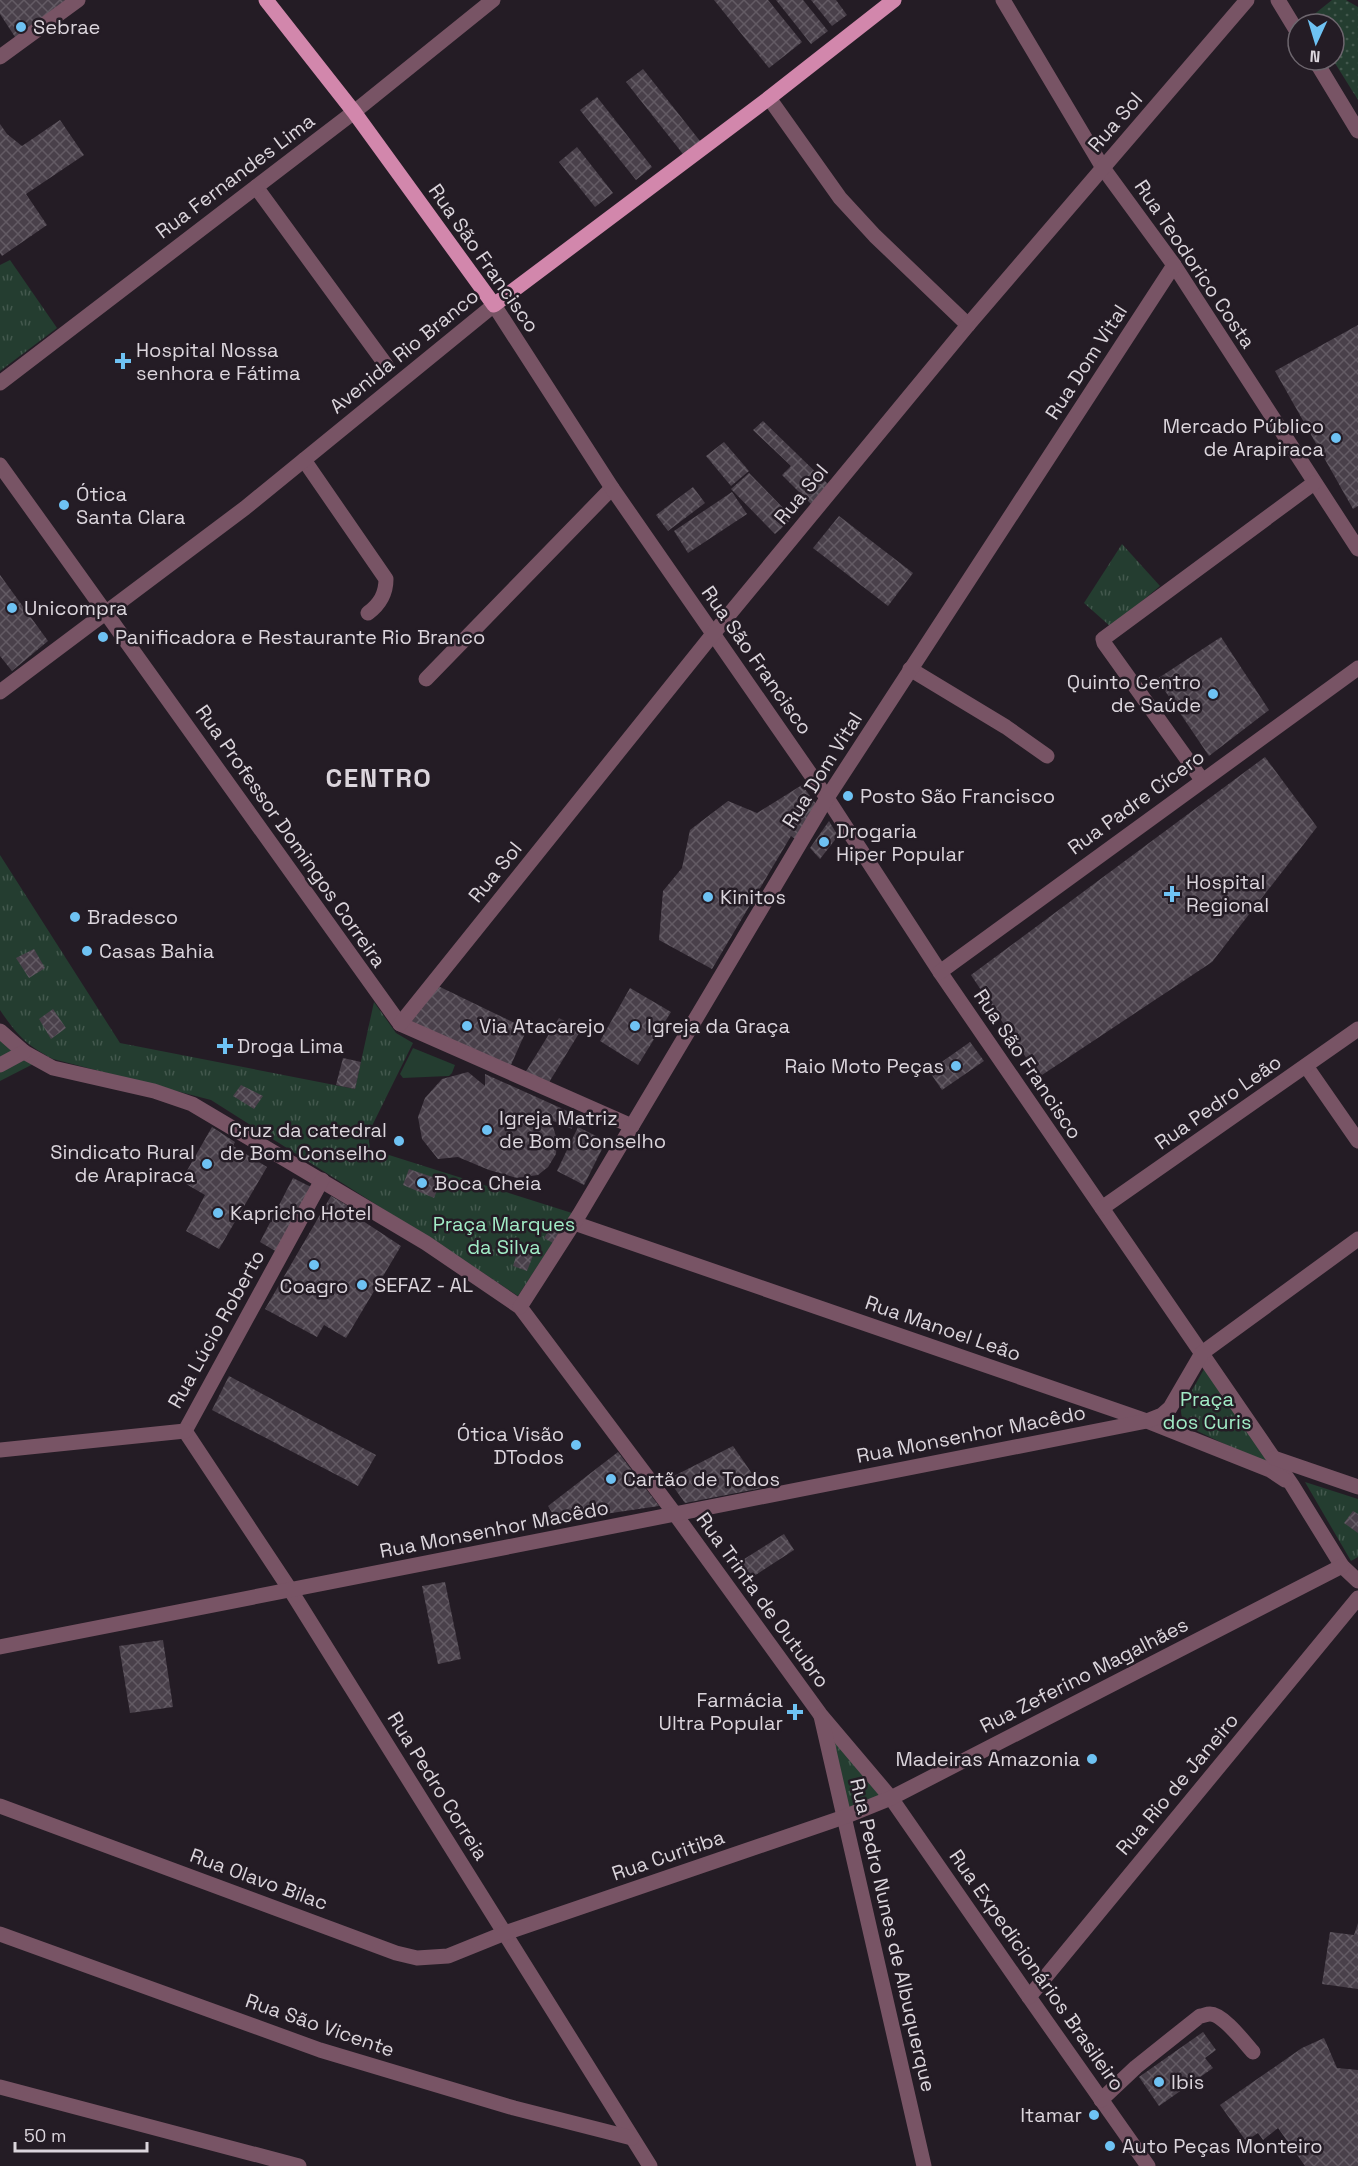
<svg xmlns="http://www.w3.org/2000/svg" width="1358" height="2166" viewBox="0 0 1358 2166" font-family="'Space Grotesk',sans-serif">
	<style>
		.grass { fill: url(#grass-dots) }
		.park { fill: url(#park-tufts) }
		.garden { fill: #243d30 }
		.building { fill: url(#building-cross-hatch) }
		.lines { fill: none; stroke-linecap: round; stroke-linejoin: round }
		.minor { stroke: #785465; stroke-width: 15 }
		.major { stroke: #d287ac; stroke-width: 15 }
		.poi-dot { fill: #6ec2f3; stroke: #241c25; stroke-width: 2 }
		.labels { text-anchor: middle; stroke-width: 5; stroke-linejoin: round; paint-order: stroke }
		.poi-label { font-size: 20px; fill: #dbd5dc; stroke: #241c25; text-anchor: start }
		.street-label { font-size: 20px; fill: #dbd5dc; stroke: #241c25 }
		.park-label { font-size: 20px; fill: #a1ecc6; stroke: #241c25 }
		.district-label { font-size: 26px; font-weight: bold; letter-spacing: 1.5px; fill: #dbd5dc; stroke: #241c25 }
	</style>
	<defs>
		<pattern id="grass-dots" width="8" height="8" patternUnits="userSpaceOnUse" patternTransform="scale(1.5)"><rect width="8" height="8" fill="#243d30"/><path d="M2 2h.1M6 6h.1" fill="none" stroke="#43584d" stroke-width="1.8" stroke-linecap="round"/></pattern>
		<pattern id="park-tufts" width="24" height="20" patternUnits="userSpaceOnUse" patternTransform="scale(1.5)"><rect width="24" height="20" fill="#243d30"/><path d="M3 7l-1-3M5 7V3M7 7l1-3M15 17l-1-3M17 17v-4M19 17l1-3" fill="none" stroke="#43584d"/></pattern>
		<pattern id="building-cross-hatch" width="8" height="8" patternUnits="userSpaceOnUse" patternTransform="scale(1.5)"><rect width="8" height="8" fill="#49404a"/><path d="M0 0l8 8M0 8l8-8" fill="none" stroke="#635b64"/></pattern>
	</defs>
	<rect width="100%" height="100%" fill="#241c25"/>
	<path class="grass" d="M1332,0h14l12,7v93l-25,-40 1,-36h-24l-3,-4z"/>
	<g class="park">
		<path d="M10,260l47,68 -57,43v-106z"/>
		<path d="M1122,544l38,42 -49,41 -27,-24z"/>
		<path d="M0,855l120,188 235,46 19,-87 22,31 17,10 -45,91 2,15 202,64 -54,83 -62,-41 -245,-155 -158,-41c-27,-14 -36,-24 -53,-49z"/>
		<path d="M0,1031l39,30 -39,20z"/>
		<path d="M1204,1369l75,101 -86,-41c-8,-5 -12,-9 -12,-19z"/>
		<path d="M1305,1482l53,17v58l-7,4z"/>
		<path d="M820,1714l71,84 -47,19z"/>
	</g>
	<path class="garden" d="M413,1048l42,17 -3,8 -3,3 -46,2 -3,-4z"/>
	<g class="building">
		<path d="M0,0h69l-52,40 -17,-26z"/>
		<path d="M714,0h54l34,42 -33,26z"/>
		<path d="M776,0h27l25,31 -17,13z"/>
		<path d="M811,0h25l11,15 -15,11z"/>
		<path d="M643,69l57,72 -17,13 -57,-72z"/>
		<path d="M597,97l55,70 -16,13 -56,-70z"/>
		<path d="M60,120l24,35 -58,39 21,31 -45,31 -2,-3v-129l7,10 15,12z"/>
		<path d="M577,147l36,46 -18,14 -36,-45z"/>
		<path d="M1358,325v181l-5,3 -78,-138z"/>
		<path d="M763,421l66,64 -18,19 -29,-29 9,-9 -38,-36z"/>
		<path d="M724,442l25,29 -18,15 -25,-30z"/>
		<path d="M749,473l44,45 -18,16 -44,-45z"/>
		<path d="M693,487l12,16 -37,28 -12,-16z"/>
		<path d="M732,492l15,22 -59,39 -14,-22z"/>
		<path d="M839,516l74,57 -25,33 -75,-58z"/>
		<path d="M0,575l48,66 -36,30 -12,-15z"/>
		<path d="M1221,637l48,73 -60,46 -52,-77z"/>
		<path d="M1265,757l52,70 -105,135 -173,115 -68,-102z"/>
		<path d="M802,785l17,23 -21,33 -7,-5 -79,133 -53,-29 4,-49 19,-23 8,-38 38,-29 29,12z"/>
		<path d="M829,821l9,15 -18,23 -10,-11z"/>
		<path d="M34,949l11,19 -16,10 -13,-20z"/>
		<path d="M438,986l89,43 -17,38 -104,-44z"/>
		<path d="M630,988l41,24 -33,53 -38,-24z"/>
		<path d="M53,1009l13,19 -15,11 -12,-20z"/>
		<path d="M559,1018l22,12 -33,54 -23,-11z"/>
		<path d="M970,1042l14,19 -42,29 -13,-19z"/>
		<path d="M343,1058l18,4 -6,27 -19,-4z"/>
		<path d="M468,1072l17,14v-12l89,40 -2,15 -21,-9 6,20 -1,14 -8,13 -10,8 -21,3 -28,-8 -31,-13 -20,2 -16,-20 -4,-22 7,-19 17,-19z"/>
		<path d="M241,1085l22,11 -9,13 -21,-13z"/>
		<path d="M212,1127l23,15 -2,4 34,21 -48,82 -33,-18 19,-36 -24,-14z"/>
		<path d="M578,1127l28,14 -22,44 -27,-14z"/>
		<path d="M409,1169l32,11 -7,18 -31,-13z"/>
		<path d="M293,1178l18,9 -34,65 -17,-10z"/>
		<path d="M331,1196l35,20 -3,5 38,25 -55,92 -22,-13 -7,12 -52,-28z"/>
		<path d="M553,1224l9,4 -9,15 -9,-5z"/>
		<path d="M518,1250l15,6 -6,15 -14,-5z"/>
		<path d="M229,1376l147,79 -18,31 -146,-76z"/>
		<path d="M733,1446l29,42 -77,15 -17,-24z"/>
		<path d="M618,1452l41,54 -102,15 -9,-15z"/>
		<path d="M1353,1511l5,3v19l-14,-10z"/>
		<path d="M784,1534l10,16 -46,30 -10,-17z"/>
		<path d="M445,1582l16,77 -23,5 -16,-78z"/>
		<path d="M163,1640l10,67 -43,6 -11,-67z"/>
		<path d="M1358,1923v66l-36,-5 8,-52 24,3z"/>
		<path d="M1203,2032l13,18 -11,8 8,10 -54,38 -20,-29z"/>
		<path d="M1324,2038l13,30 21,2v96h-53l-27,-38 -15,12 -5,-7 -12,8 -26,-36 82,-57z"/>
	</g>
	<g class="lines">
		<g class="minor">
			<path d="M1003,0l100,168 71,97 184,284"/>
			<path d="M1278,0l20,33"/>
			<path d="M0,57l78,-57"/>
			<path d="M1315,60l43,71"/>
			<path d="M769,98l71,100 35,38 93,89"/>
			<path d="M256,187l130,178"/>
			<path d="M0,383l354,-271 139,-112"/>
			<path d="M304,460l82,119c0,15 -6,25 -18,34"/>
			<path d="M0,465l400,559 232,102"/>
			<path d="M910,669l96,58 41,29"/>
			<path d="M426,679l186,-191"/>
			<path d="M0,692l245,-184 249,-203 118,183 215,310 113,174 352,513 50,81 16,15"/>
			<path d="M1202,780l-98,-137 -1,-4 211,-156"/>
			<path d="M940,972l418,-304"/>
			<path d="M400,1024l313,-390 255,-309 279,-325"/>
			<path d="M0,1031l24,21 29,16 101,23 38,13 234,139 94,64 155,207 145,200 71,84 138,199 119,169"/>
			<path d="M0,1065l24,-13"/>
			<path d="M1306,1066l52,75"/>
			<path d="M1102,1208l256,-179"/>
			<path d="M574,1223l573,198 123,49 15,10"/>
			<path d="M520,1307l59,-92 248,-417 347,-533"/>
			<path d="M185,1431l106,160 359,575"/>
			<path d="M185,1431l137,-251"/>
			<path d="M0,1450l185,-19"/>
			<path d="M1274,1458l84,29"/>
			<path d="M0,1647l1147,-226 15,-6 8,-7 32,-55 156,-114"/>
			<path d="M821,1716l103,450"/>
			<path d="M0,1806l396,147 21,5 31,-2 57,-23 339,-116 47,-19 451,-232"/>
			<path d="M0,1934l320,116 194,58 118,30"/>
			<path d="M1029,1997l329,-399"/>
			<path d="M0,2087l299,79"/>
			<path d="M1101,2100l35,-33 64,-51c3,0 6,-2 10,-2 13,0 34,28 43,38"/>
		</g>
		<path class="major" d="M266,0l88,112 140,193 275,-207 125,-98"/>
	</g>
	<g class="poi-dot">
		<circle cx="21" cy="27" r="6"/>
		<path d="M120 352h6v6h6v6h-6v6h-6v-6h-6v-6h6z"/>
		<circle cx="1336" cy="438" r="6"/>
		<circle cx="64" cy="505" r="6"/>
		<circle cx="12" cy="608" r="6"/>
		<circle cx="103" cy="637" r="6"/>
		<circle cx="1213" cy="694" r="6"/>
		<circle cx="848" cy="796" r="6"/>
		<circle cx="824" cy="842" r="6"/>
		<path d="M1169 885h6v6h6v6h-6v6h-6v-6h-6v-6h6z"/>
		<circle cx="708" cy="897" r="6"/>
		<circle cx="75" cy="917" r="6"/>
		<circle cx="87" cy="951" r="6"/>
		<circle cx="467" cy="1026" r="6"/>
		<circle cx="635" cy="1026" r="6"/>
		<path d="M222 1037h6v6h6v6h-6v6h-6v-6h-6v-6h6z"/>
		<circle cx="956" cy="1066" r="6"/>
		<circle cx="487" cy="1130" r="6"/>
		<circle cx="399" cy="1141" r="6"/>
		<circle cx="207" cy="1164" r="6"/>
		<circle cx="422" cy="1183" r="6"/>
		<circle cx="218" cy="1213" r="6"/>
		<circle cx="314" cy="1265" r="6"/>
		<circle cx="362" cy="1285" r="6"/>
		<circle cx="576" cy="1445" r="6"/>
		<circle cx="611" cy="1479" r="6"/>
		<path d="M792 1703h6v6h6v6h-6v6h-6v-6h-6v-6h6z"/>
		<circle cx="1092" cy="1759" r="6"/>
		<circle cx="1159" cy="2082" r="6"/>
		<circle cx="1094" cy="2115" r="6"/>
		<circle cx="1110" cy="2146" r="6"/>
	</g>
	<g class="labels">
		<g class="poi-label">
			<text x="33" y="34">Sebrae</text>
			<text x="136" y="357">Hospital Nossa<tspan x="136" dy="23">senhora e Fátima</tspan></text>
			<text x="1324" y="433" text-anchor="end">Mercado Público<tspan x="1324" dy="23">de Arapiraca</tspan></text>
			<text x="76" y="501">Ótica<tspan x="76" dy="23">Santa Clara</tspan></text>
			<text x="24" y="615">Unicompra</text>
			<text x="115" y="644">Panificadora e Restaurante Rio Branco</text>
			<text x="1201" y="689" text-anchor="end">Quinto Centro<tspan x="1201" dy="23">de Saúde</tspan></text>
			<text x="860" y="803">Posto São Francisco</text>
			<text x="836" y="838">Drogaria<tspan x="836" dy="23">Hiper Popular</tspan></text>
			<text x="1186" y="889">Hospital<tspan x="1186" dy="23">Regional</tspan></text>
			<text x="720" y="904">Kinitos</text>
			<text x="87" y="924">Bradesco</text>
			<text x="99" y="958">Casas Bahia</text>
			<text x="479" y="1033">Via Atacarejo</text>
			<text x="647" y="1033">Igreja da Graça</text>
			<text x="237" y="1053">Droga Lima</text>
			<text x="944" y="1073" text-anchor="end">Raio Moto Peças</text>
			<text x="499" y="1125">Igreja Matriz<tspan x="499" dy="23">de Bom Conselho</tspan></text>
			<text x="387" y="1137" text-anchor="end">Cruz da catedral<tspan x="387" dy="23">de Bom Conselho</tspan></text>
			<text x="195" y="1159" text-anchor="end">Sindicato Rural<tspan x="195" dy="23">de Arapiraca</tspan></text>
			<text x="434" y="1190">Boca Cheia</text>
			<text x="230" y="1220">Kapricho Hotel</text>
			<text x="374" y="1292">SEFAZ - AL</text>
			<text x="314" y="1293" text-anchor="middle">Coagro</text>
			<text x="564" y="1441" text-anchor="end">Ótica Visão<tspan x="564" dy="23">DTodos</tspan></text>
			<text x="623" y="1486">Cartão de Todos</text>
			<text x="783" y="1707" text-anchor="end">Farmácia<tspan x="783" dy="23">Ultra Popular</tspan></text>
			<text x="1080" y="1766" text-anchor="end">Madeiras Amazonia</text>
			<text x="1171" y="2089">Ibis</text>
			<text x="1082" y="2122" text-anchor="end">Itamar</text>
			<text x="1122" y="2153">Auto Peças Monteiro</text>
		</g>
		<g class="street-label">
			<text transform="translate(1115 122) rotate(-49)" y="7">Rua Sol</text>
			<text transform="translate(235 176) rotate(-37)" y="7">Rua Fernandes Lima</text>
			<text transform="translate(484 258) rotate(55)" y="7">Rua São Francisco</text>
			<text transform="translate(1195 264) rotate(56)" y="7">Rua Teodorico Costa</text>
			<text transform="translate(404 351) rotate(-39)" y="7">Avenida Rio Branco</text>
			<text transform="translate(1086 362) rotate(-57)" y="7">Rua Dom Vital</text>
			<text transform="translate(801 494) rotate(-50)" y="7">Rua Sol</text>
			<text transform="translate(757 660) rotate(55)" y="7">Rua São Francisco</text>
			<text transform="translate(822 770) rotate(-58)" y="7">Rua Dom Vital</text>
			<text transform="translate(1136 802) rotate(-36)" y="7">Rua Padre Cícero</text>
			<text transform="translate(291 836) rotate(55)" y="7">Rua Professor Domingos Correira</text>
			<text transform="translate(495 872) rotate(-51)" y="7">Rua Sol</text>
			<text transform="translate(1028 1064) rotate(56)" y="7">Rua São Francisco</text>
			<text transform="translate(1218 1102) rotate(-35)" y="7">Rua Pedro Leão</text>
			<text transform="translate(943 1328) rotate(19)" y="7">Rua Manoel Leão</text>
			<text transform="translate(216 1329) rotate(-61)" y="7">Rua Lúcio Roberto</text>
			<text transform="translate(971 1434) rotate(-11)" y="7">Rua Monsenhor Macêdo</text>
			<text transform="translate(494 1529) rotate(-11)" y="7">Rua Monsenhor Macêdo</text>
			<text transform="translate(763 1600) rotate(54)" y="7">Rua Trinta de Outubro</text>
			<text transform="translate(1084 1675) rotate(-27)" y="7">Rua Zeferino Magalhães</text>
			<text transform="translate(1177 1784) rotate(-50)" y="7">Rua Rio de Janeiro</text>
			<text transform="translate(438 1786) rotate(58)" y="7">Rua Pedro Correia</text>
			<text transform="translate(668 1855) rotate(-19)" y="7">Rua Curitiba</text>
			<text transform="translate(259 1879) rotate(20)" y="7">Rua Olavo Bilac</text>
			<text transform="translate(893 1935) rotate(77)" y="7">Rua Pedro Nunes de Albuquerque</text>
			<text transform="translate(1037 1970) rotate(55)" y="7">Rua Expedicionários Brasileiro</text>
			<text transform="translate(320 2025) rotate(19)" y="7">Rua São Vicente</text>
		</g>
		<g class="park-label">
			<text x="504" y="1231">Praça Marques<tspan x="504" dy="23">da Silva</tspan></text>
			<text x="1207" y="1406">Praça<tspan x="1207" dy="23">dos Curis</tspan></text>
		</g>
		<g class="district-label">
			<text x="379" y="787">CENTRO</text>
		</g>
	</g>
	<g transform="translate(1316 42) rotate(184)"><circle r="28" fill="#241c25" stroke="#6d666e" stroke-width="1.5"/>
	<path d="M0-4.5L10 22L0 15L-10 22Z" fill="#6ec2f3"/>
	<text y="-9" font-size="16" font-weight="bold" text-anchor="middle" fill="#dbd5dc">N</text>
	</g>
	<path d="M15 2142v9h132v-9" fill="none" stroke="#dbd5dc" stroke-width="3"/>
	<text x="24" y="2142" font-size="18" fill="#dbd5dc" stroke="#241c25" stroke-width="4.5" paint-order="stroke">50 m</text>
</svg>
